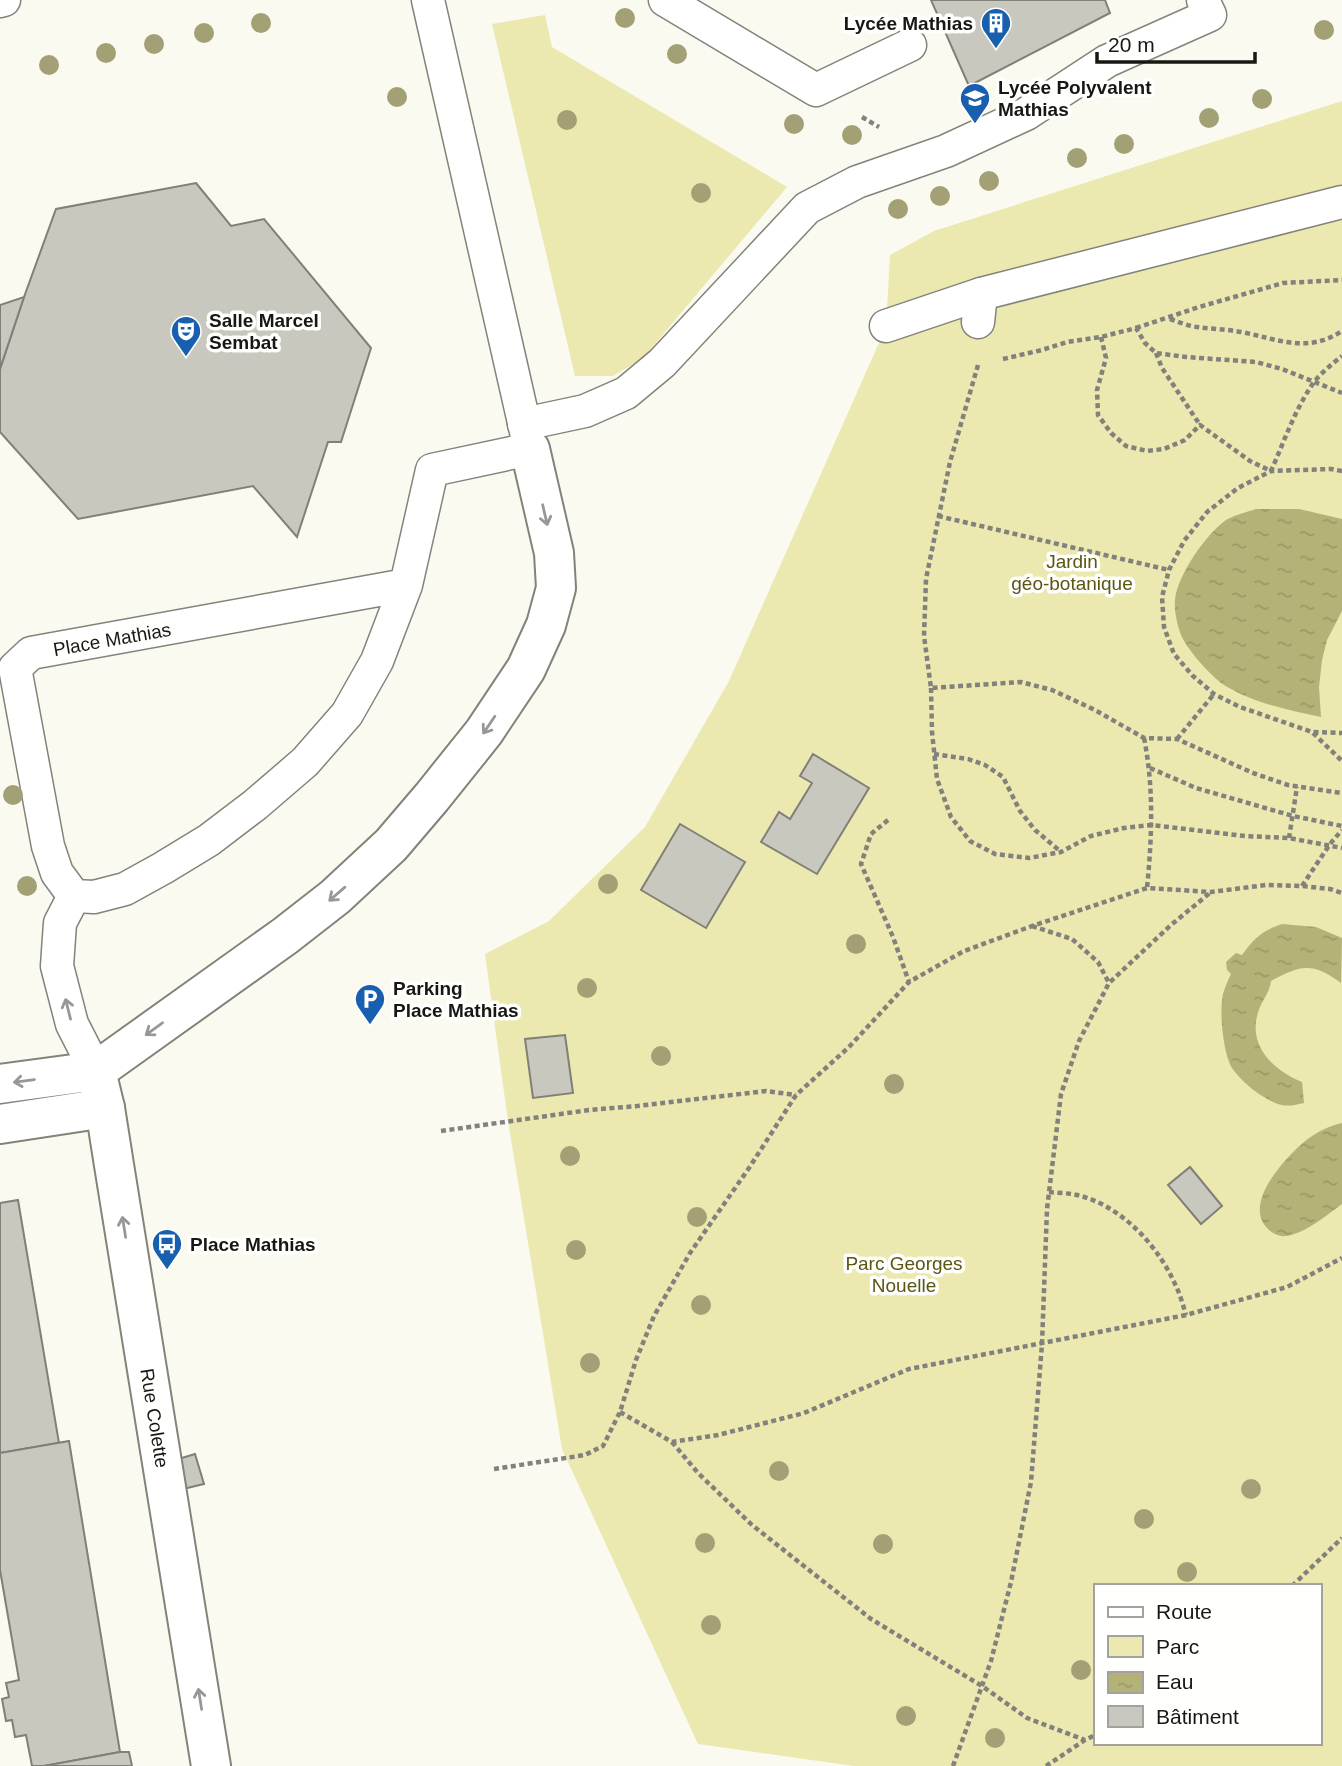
<svg xmlns="http://www.w3.org/2000/svg" width="1342" height="1766" viewBox="0 0 1342 1766" font-family="Arial,sans-serif">
	<style>
		.green { fill: #ebe8b0; fill-rule: evenodd }
		.water { fill: url(#water-ripples) }
		.building { fill: #c8c8bf; stroke: #818078; stroke-width: 2 }
		.lines { fill: none; stroke-linecap: round; stroke-linejoin: round }
		.lane-casing { stroke: #83837a; stroke-width: 35 }
		.street-casing { stroke: #83837a; stroke-width: 42 }
		.secondary-casing { stroke: #83837a; stroke-width: 42 }
		.path { stroke: #82817b; stroke-width: 4.5; stroke-dasharray: 5 3.5; stroke-linecap: butt }
		.lane { stroke: #fff; stroke-width: 32 }
		.street { stroke: #fff; stroke-width: 38 }
		.secondary { stroke: #fff; stroke-width: 38 }
		.tree { fill: #a3a076 }
		.oneway { stroke: #979795 }
		.labels { text-anchor: middle; stroke-width: 7; stroke-linejoin: round; paint-order: stroke }
		.poi-label { font-size: 19px; font-weight: bold; fill: #181714; stroke: #fffffe; text-anchor: start }
		.park-label { font-size: 19px; fill: #5b5612; stroke: #fffffe }
		.street-label { font-size: 19px; fill: #181714; stroke: #fffffe }
	</style>
	<defs>
		<pattern id="water-ripples" width="26" height="14" patternUnits="userSpaceOnUse" patternTransform="scale(1.75)"><rect width="26" height="14" fill="#b5b278"/><path d="M2 4q2-2 4 0t4 0M15 11q2-2 4 0t4 0" fill="none" stroke="#9b9867"/></pattern>
	</defs>
	<rect width="100%" height="100%" fill="#fafaf0"/>
	<g class="green">
		<path d="M545,15l7,32 235,140 -144,171 -30,18h-38l-83,-352z"/>
		<path d="M1342,101v1665h-488l-156,-22 -136,-295 -54,-328 -23,-167 64,-33 96,-94 84,-146 157,-354 4,-72 44,-24zM1095,1586h224v157h-224z"/>
	</g>
	<g class="water">
		<path d="M1256,509h43l43,10v92l-15,29 -5,20 -3,27 2,30c-33,-7 -68,-14 -97,-32 -12,-8 -40,-38 -44,-53 -3,-8 -6,-23 -5,-32 2,-24 31,-66 51,-80 9,-5 21,-8 30,-11z"/>
		<path d="M1282,924l34,3 26,11 -1,45c-29,-21 -40,-18 -70,-2 -1,10 -7,17 -11,26 -15,36 11,62 42,75l2,21c-21,5 -26,3 -45,-9 -10,-7 -20,-16 -27,-26 -9,-15 -13,-57 -9,-74 2,-7 5,-14 8,-20l-4,-4 -1,-8 10,-9 6,2c13,-18 20,-24 40,-31z"/>
		<path d="M1342,1123v81c-15,11 -38,30 -56,32 -7,1 -14,-3 -19,-8 -24,-25 18,-70 37,-86 11,-9 24,-16 38,-19z"/>
	</g>
	<g class="building">
		<path d="M931,0h174l5,13 -141,73z"/>
		<path d="M196,183l35,43 33,-7 107,129 -30,94h-13l-31,95 -44,-51 -175,33 -78,-87v-63l24,-72 32,-88z"/>
		<path d="M24,297l-24,72v-64z"/>
		<path d="M813,754l56,34 -52,86 -56,-32 18,-30 11,7 22,-36 -12,-7z"/>
		<path d="M680,824l65,38 -39,66 -65,-38z"/>
		<path d="M565,1035l8,58 -40,5 -8,-59z"/>
		<path d="M1190,1167l32,39 -21,18 -33,-39z"/>
		<path d="M18,1200l41,243 -59,10v-250z"/>
		<path d="M69,1441l51,311 -76,14h-12l-6,-31 -11,2 -3,-17 -6,1 -4,-22 7,-2 -3,-14 13,-3 -19,-110v-117z"/>
		<path d="M195,1454l9,30 -21,5 -8,-29z"/>
		<path d="M120,1752h9l3,14h-88z"/>
	</g>
	<g class="lines">
		<g class="lane-casing">
			<g id="lane">
				<path d="M665,0l151,90 94,-45"/>
				<path d="M0,1l4,-1"/>
				<path d="M978,322l3,-28 361,-92"/>
				<path d="M886,326l95,-32"/>
				<path d="M524,424l61,-13 41,-18 36,-30 145,-155 50,-26 89,-31 80,-37 81,-53 103,-46 -7,-15"/>
				<path d="M406,585l-29,76 -30,53 -42,48 -50,43 -46,35 -46,28 -38,21 -31,8 -20,-1 -17,-23 -9,-27 -33,-178 16,-15 375,-68 26,-115 98,-21 -102,-449"/>
				<path d="M74,896l-14,27 -3,43 15,58 24,47"/>
			</g>
		</g>
		<g class="street-casing">
			<path id="street" d="M96,1071l189,-135 50,-39 56,-52 41,-48 52,-65 42,-63 20,-44 10,-37 -2,-35 -24,-104"/>
		</g>
		<g class="secondary-casing">
			<g id="secondary">
				<path d="M0,1084l96,-13 9,37 9,57 97,601"/>
				<path d="M0,1124l105,-16"/>
			</g>
		</g>
		<g class="path">
			<path d="M862,117l17,10"/>
			<path d="M1170,319c9,3 18,7 27,8 14,2 29,2 44,5 37,7 66,22 101,-1"/>
			<path d="M1136,328l63,-21 84,-24 59,-3"/>
			<path d="M1101,337l5,21 -9,32 1,25 13,18 15,13 21,5 17,-2 21,-9 15,-15 50,36 21,10c13,-29 24,-62 43,-89 8,-10 18,-18 28,-26"/>
			<path d="M1156,353l6,15 38,57"/>
			<path d="M1003,359l39,-9 25,-8 34,-5 35,-9 9,15 11,10 30,4 70,5 26,7 60,24"/>
			<path d="M978,365l-28,97 -24,117 -2,57 7,52 90,-6 31,8 43,20 49,28 33,1 76,34 35,12 54,8"/>
			<path d="M1342,471l-11,-2 -60,2 -33,17 -31,24 -23,29 -15,29 -7,27 2,30 10,27 19,22 21,18 26,13 72,25 30,1"/>
			<path d="M938,516l231,54"/>
			<path d="M931,688l1,44 5,47 14,38 19,24 25,13 34,4 32,-6 30,-16 33,-8 27,-3 94,11 44,2 53,10"/>
			<path d="M1313,733l29,28"/>
			<path d="M1144,738c10,49 8,100 3,150"/>
			<path d="M1177,739l37,-45"/>
			<path d="M934,754l34,5 17,6 18,12 17,34 15,19 26,22"/>
			<path d="M1150,768l46,20 97,28 49,10"/>
			<path d="M888,820l-17,14 -10,30 32,73 16,45"/>
			<path d="M1289,838l8,-51"/>
			<path d="M1302,886l28,-42 12,-14"/>
			<path d="M1032,926l40,13 26,23 11,21"/>
			<path d="M441,1131l148,-21 48,-4 129,-15 30,4"/>
			<path d="M1049,1192c9,1 19,1 28,3 43,10 80,49 98,89 5,10 8,21 11,31"/>
			<path d="M620,1412l52,30 46,-7 86,-22 105,-44 277,-54 101,-28 55,-29"/>
			<path d="M672,1442l26,31 54,52 119,94 111,67 45,32 58,22"/>
			<path d="M494,1469l91,-14 18,-9 17,-34 16,-52 18,-44 36,-63 59,-85 47,-73 53,-48 60,-65 55,-31 68,-25 115,-38 64,4 55,-7 36,1 28,3 12,4"/>
			<path d="M1292,1586l50,-48"/>
			<path d="M953,1766l38,-105 20,-79 20,-100 11,-138 5,-135 14,-115 18,-53 30,-58 62,-58 40,-33"/>
			<path d="M1046,1766l39,-26 10,-5"/>
		</g>
		<use href="#lane" class="lane"/>
		<use href="#street" class="street"/>
		<use href="#secondary" class="secondary"/>
	</g>
	<g class="tree">
		<circle cx="625" cy="18" r="10"/>
		<circle cx="261" cy="23" r="10"/>
		<circle cx="1324" cy="30" r="10"/>
		<circle cx="204" cy="33" r="10"/>
		<circle cx="154" cy="44" r="10"/>
		<circle cx="106" cy="53" r="10"/>
		<circle cx="677" cy="54" r="10"/>
		<circle cx="49" cy="65" r="10"/>
		<circle cx="397" cy="97" r="10"/>
		<circle cx="1262" cy="99" r="10"/>
		<circle cx="1209" cy="118" r="10"/>
		<circle cx="567" cy="120" r="10"/>
		<circle cx="794" cy="124" r="10"/>
		<circle cx="852" cy="135" r="10"/>
		<circle cx="1124" cy="144" r="10"/>
		<circle cx="1077" cy="158" r="10"/>
		<circle cx="989" cy="181" r="10"/>
		<circle cx="701" cy="193" r="10"/>
		<circle cx="940" cy="196" r="10"/>
		<circle cx="898" cy="209" r="10"/>
		<circle cx="13" cy="795" r="10"/>
		<circle cx="608" cy="884" r="10"/>
		<circle cx="27" cy="886" r="10"/>
		<circle cx="856" cy="944" r="10"/>
		<circle cx="587" cy="988" r="10"/>
		<circle cx="661" cy="1056" r="10"/>
		<circle cx="894" cy="1084" r="10"/>
		<circle cx="570" cy="1156" r="10"/>
		<circle cx="697" cy="1217" r="10"/>
		<circle cx="576" cy="1250" r="10"/>
		<circle cx="701" cy="1305" r="10"/>
		<circle cx="590" cy="1363" r="10"/>
		<circle cx="779" cy="1471" r="10"/>
		<circle cx="1251" cy="1489" r="10"/>
		<circle cx="1144" cy="1519" r="10"/>
		<circle cx="705" cy="1543" r="10"/>
		<circle cx="883" cy="1544" r="10"/>
		<circle cx="1187" cy="1572" r="10"/>
		<circle cx="711" cy="1625" r="10"/>
		<circle cx="1081" cy="1670" r="10"/>
		<circle cx="906" cy="1716" r="10"/>
		<circle cx="995" cy="1738" r="10"/>
	</g>
	<defs><path id="oneway-shaft" d="M-6 0H5M1.5-3L5.5 0L1.5 3" fill="none" stroke-width="1.6" stroke-linecap="round" stroke-linejoin="round" transform="scale(1.75)"/></defs>
	<g class="oneway">
		<use href="#oneway-shaft" transform="translate(545 515) rotate(77)"/>
		<use href="#oneway-shaft" transform="translate(489 725) rotate(124)"/>
		<use href="#oneway-shaft" transform="translate(337 894) rotate(139)"/>
		<use href="#oneway-shaft" transform="translate(68 1009) rotate(-104)"/>
		<use href="#oneway-shaft" transform="translate(154 1029) rotate(144)"/>
		<use href="#oneway-shaft" transform="translate(24 1081) rotate(172)"/>
		<use href="#oneway-shaft" transform="translate(124 1227) rotate(-99)"/>
		<use href="#oneway-shaft" transform="translate(200 1699) rotate(-99)"/>
	</g>
	<defs>
		<g id="building-pin" transform="scale(1.575)"><path d="M0 17L-7.5 6A9.5 9.5 0 1 1 7.5 6Z" fill="#195faf" stroke="#fffffe"/><path d="M-4-6H4V6H1V3H-1V6H-4ZM-2.5-4.3h1.7v1.8h-1.7ZM.8-4.3h1.7v1.8H.8ZM-2.5-1h1.7V.8h-1.7ZM.8-1h1.7V.8H.8Z" fill="#fff"/></g>
		<g id="school-pin" transform="scale(1.575)"><path d="M0 17L-7.5 6A9.5 9.5 0 1 1 7.5 6Z" fill="#195faf" stroke="#fffffe"/><path d="M0-5L7-2L0 1L-7-2ZM-4 1L0 2.5L4 1V4Q0 6-4 4Z" fill="#fff"/></g>
		<g id="theatre-pin" transform="scale(1.575)"><path d="M0 17L-7.5 6A9.5 9.5 0 1 1 7.5 6Z" fill="#195faf" stroke="#fffffe"/><path d="M-5-5.5Q0-4 5-5.5V0Q5 5 0 6Q-5 5-5 0ZM-3.3-2.5H-1v1.5H-3.3ZM1-2.5H3.3v1.5H1ZM-2.8 1Q0 5.5 2.8 1Z" fill="#fff"/></g>
		<g id="parking-pin" transform="scale(1.575)"><path d="M0 17L-7.5 6A9.5 9.5 0 1 1 7.5 6Z" fill="#195faf" stroke="#fffffe"/><path d="M-3.5-5.5H1a3.5 3.5 0 0 1 0 7H-1V5.5H-3.5ZM-1-3.4V-.6H.8a1.4 1.4 0 0 0 0-2.8Z" fill="#fff"/></g>
		<g id="bus-pin" transform="scale(1.575)"><path d="M0 17L-7.5 6A9.5 9.5 0 1 1 7.5 6Z" fill="#195faf" stroke="#fffffe"/><path d="M-5-6H5V4H4V6H2V4H-2V6H-4V4H-5ZM-3.5-4V0h7V-4ZM-3.5 1.2v1.5H-2V1.2ZM2 1.2v1.5H3.5V1.2Z" fill="#fff"/></g>
	</defs>
	<g fill-rule="evenodd">
		<use href="#building-pin" x="996" y="23"/>
		<use href="#school-pin" x="975" y="98"/>
		<use href="#theatre-pin" x="186" y="331"/>
		<use href="#parking-pin" x="370" y="999"/>
		<use href="#bus-pin" x="167" y="1244"/>
	</g>
	<g class="labels">
		<g class="poi-label">
			<text x="973" y="30" text-anchor="end">Lycée Mathias</text>
			<text x="998" y="94">Lycée Polyvalent<tspan x="998" dy="22">Mathias</tspan></text>
			<text x="209" y="327">Salle Marcel<tspan x="209" dy="22">Sembat</tspan></text>
			<text x="393" y="995">Parking<tspan x="393" dy="22">Place Mathias</tspan></text>
			<text x="190" y="1251">Place Mathias</text>
		</g>
		<g class="park-label">
			<text x="1072" y="568">Jardin<tspan x="1072" dy="22">géo-botanique</tspan></text>
			<text x="904" y="1270">Parc Georges<tspan x="904" dy="22">Nouelle</tspan></text>
		</g>
		<g class="street-label">
			<text transform="translate(112 639) rotate(-10)" y="7">Place Mathias</text>
			<text transform="translate(155 1418) rotate(81)" y="7">Rue Colette</text>
		</g>
	</g>
	<rect x="1094" y="1584" width="228" height="161" fill="#fffffe" stroke="#a3a2a0" stroke-width="2"/>
	<rect x="1108" y="1607" width="35" height="10" fill="#ffffff" stroke="#a3a2a0" stroke-width="2"/>
	<text x="1156" y="1619" font-size="21" fill="#181714">Route</text>
	<rect x="1108" y="1636" width="35" height="21" fill="#ebe8b0" stroke="#a3a2a0" stroke-width="2"/>
	<text x="1156" y="1654" font-size="21" fill="#181714">Parc</text>
	<rect x="1108" y="1672" width="35" height="21" fill="url(#water-ripples)" stroke="#a3a2a0" stroke-width="2"/>
	<text x="1156" y="1689" font-size="21" fill="#181714">Eau</text>
	<rect x="1108" y="1706" width="35" height="21" fill="#c8c8bf" stroke="#a3a2a0" stroke-width="2"/>
	<text x="1156" y="1724" font-size="21" fill="#181714">Bâtiment</text>
	<path d="M1097 52v10h158v-10" fill="none" stroke="#181714" stroke-width="3.5"/>
	<text x="1108" y="52" font-size="21" fill="#181714" stroke="#fffffe" stroke-width="5" paint-order="stroke">20 m</text>
</svg>
